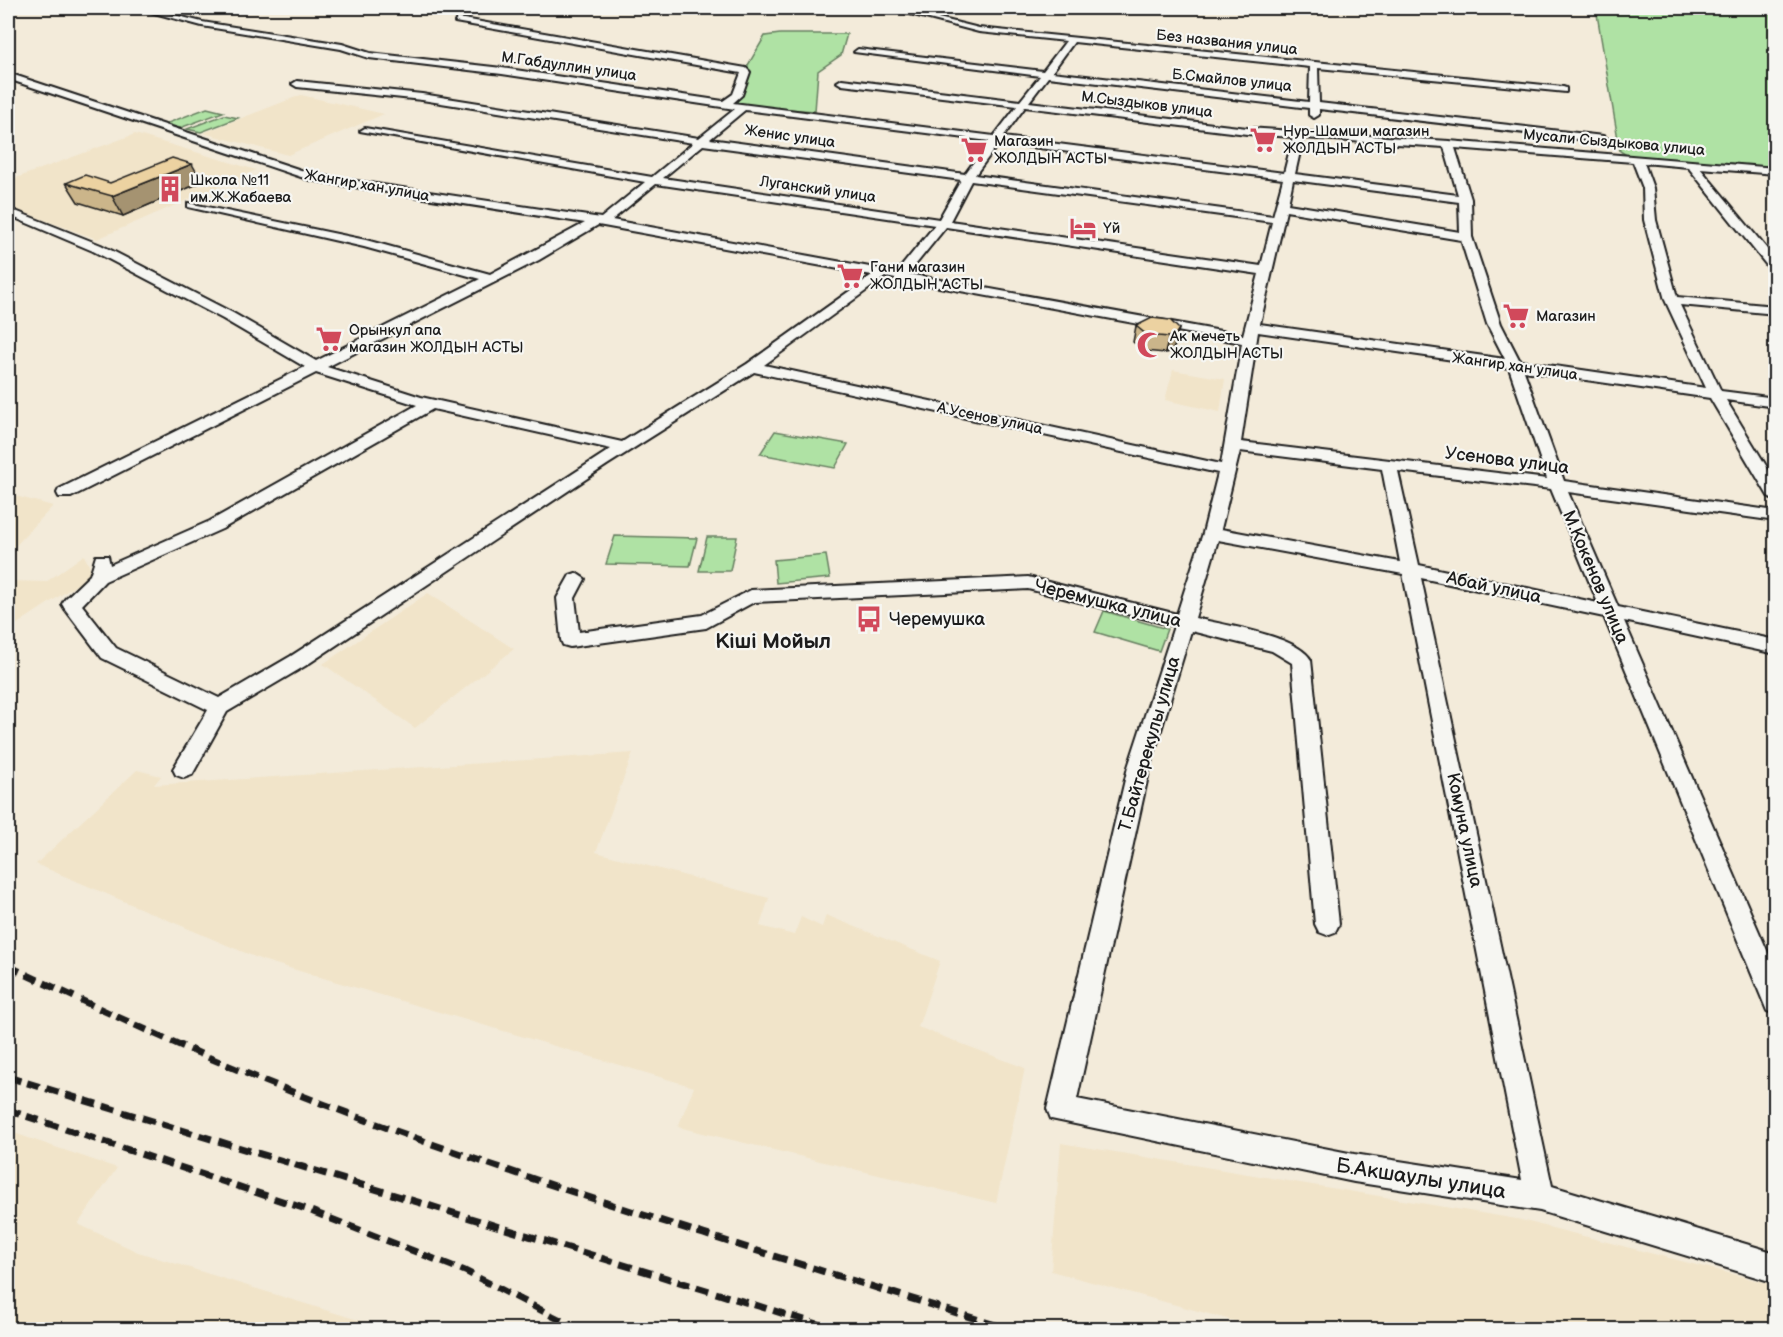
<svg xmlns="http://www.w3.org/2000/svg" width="1783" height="1337" viewBox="0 0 1783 1337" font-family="'Balsamiq Sans',sans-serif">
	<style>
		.built { fill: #f1e4c9 }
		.green { fill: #afe2a4; stroke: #667f60; stroke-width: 1.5 }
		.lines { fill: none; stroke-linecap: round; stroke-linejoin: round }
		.minor-casing { stroke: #1c1c1c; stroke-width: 4 }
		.minor { fill: #f6f6f2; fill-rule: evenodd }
		.rail-far1 { stroke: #1c1c1c; stroke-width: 5; stroke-dasharray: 10 5; stroke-linecap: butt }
		.rail { stroke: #1c1c1c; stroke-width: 7; stroke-dasharray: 13 7; stroke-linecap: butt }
		.wall { fill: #cbb58a; stroke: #1c1c1c; stroke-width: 1.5 }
		.shaded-wall { fill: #a59371; stroke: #1c1c1c; stroke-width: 1.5 }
		.building { fill: #ecd2a1; stroke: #1c1c1c; stroke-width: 1.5 }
		.labels { text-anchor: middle; stroke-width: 4.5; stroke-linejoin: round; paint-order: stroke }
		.far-street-label { font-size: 15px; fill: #1c1c1c; stroke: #f6f6f2 }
		.far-poi-label { font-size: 15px; fill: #1c1c1c; stroke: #f6f6f2; text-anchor: start }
		.street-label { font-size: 18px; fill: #1c1c1c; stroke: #f6f6f2 }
		.poi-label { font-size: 18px; fill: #1c1c1c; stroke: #f6f6f2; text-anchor: start }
		.quarter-label { font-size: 21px; font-weight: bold; fill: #1c1c1c; stroke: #f6f6f2 }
		.near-street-label { font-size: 21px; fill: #1c1c1c; stroke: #f6f6f2 }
	</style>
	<rect width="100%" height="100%" fill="#f3ebda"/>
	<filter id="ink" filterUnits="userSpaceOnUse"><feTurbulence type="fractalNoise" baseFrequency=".0167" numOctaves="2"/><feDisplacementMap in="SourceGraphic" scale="12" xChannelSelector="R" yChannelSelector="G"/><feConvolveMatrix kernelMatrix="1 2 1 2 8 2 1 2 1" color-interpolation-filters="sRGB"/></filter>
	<g filter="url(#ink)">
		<g class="built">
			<path d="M301,95l83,19 -96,41 -85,-22z"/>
			<path d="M135,134l121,36 -159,69 -89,-32v-26z"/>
			<path d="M1173,370l52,9 -5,33 -55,-12z"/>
			<path d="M8,494l45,12 -45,48z"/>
			<path d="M84,555l9,19 -85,56v-49l38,1z"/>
			<path d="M428,593l86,56 -99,79 -92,-64z"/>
			<path d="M633,753l-37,99 173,46 -9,28 34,9 7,-18 21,10 4,-12 114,46 -22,66 107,41 -29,135 -318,-76 16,-40 -432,-127 -226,-96 101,-94 24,6 -7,9z"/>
			<path d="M8,1131l109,37 -39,56 60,28 249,77h-379z"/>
			<path d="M1061,1143l456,76 258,66v44h-511l-213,-58z"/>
		</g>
		<g class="green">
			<path d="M1596,8h179v160l-147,-12 -8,-5z"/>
			<path d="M780,34h67l-6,21 -23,16 -3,40 -79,-6 12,-40 17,-29z"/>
			<path d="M207,108l16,4 -43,16 -15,-4z"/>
			<path d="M224,115l14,3 -37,14 -14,-3z"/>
			<path d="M775,431l73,13 -13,24 -75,-14z"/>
			<path d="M615,536l82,2 -7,28 -84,-2z"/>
			<path d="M707,537h30l-7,34h-31z"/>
			<path d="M826,555l4,23 -54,5 -2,-23z"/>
			<path d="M1104,611l63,18 -8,22 -64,-19z"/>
		</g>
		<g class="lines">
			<g class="minor-casing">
				<path id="minor" d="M136,8h11l55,14 140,22 28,9 132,15 221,33 10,-7 8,-21 -286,-51 3,-4 288,50 4,4 -8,23 -9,8 261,33 23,-30 -175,-21 -5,-3 5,-3 178,22 20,-25 -186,-24 4,-3 185,22 23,-30 -87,-9 -92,-24h11l81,20 584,59 3,1v4l-248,-24 1,35 284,33 5,3 -5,3 -284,-33v6l-5,3 -5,-3v-7l-261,-31 -19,25 218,26 202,13 327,27v6l-76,-6 76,92v13l-4,-1 -84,-105 -44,-4 9,25 3,32 21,77 99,9v8l-96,-9 41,86 55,7v9l-50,-7 50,82v19l-8,-5 -58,-98 -186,-27 40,110 212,30v10l-208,-29 50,115 158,33v14l-152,-33 152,350v43l-9,-3 -163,-394 -183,-39 131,608 224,67v30l-236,-72 -186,-29 -303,-63 -4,-10 81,-342 46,-141 -146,-37 -274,13 -48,26 -136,19 -7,-2 -2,-5 -4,-42 13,-23 6,-2 9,6 -10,19 4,34 123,-17 49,-25 277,-13 149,37 26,-81 15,-60 -464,-101 -147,93 -302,201 -78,46 -35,63 -8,3 -8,-3 -3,-6 35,-59 -106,-52 -37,-49 -3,-5 3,-5 25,-24 6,-19h12l2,9 100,-44 207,-116 -101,-32 -245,124h-12l-2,-4 2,-4 246,-122 -82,-48 -130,-68 -85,-36v-7l93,37 132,68 83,48 164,-82 -116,-32 -176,-40v-4l178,37 124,34 95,-51 -275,-43 -302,-101v-6l308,102 285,43 44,-36 -285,-51 5,-3 287,49 41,-34 -271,-43 -125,-13 -5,-3 5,-3 125,13 277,44 36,-29 -233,-35 -133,-16 -28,-9 -139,-23zM1074,42l236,25 -1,35 -257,-30zM1025,107l222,27 46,3 -9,36 -281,-36zM745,110l244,31 -24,33 -255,-35zM1303,138l141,9 14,48 -163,-21zM999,143l284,36 -10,37 -298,-41zM703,145l258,35 -22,39 -276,-41zM1455,148l178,14 10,26 1,32 21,80 41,88 -186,-27 -19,-37 -29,-87 -1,-38zM1293,180l166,22 1,30 -172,-28zM971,181l301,41 -11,44 -311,-45zM656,184l279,41 -38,47 -285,-52zM1286,211l175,29 26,84 18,35 -245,-35zM598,225l274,50 -125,89 -125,78 -201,-45 -94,-30 212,-107zM946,227l313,47 -16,61 -335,-61zM885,277l357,66 -21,121 -457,-99zM1258,332l251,36 38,111 -306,-37zM433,409l178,40 -320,207 -72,42 -103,-50 -34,-43 23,-24 117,-52zM1240,451l142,18 18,93 -179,-33zM1398,471l153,18 47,114 -179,-38zM1218,540l185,34 119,606 -168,-26 -277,-55 73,-332 41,-136 81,20 20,12 23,261 4,8 8,3 8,-3 4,-8 -28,-264c-14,-25 -89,-35 -116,-42z"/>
			</g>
			<use href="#minor" class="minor"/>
			<path class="rail-far1" d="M8,966l3,1"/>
			<g class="rail">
				<path d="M8,966c100,47 201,94 305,134 228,88 465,156 698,230"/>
				<path d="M8,1077l829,253"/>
				<path d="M8,1110l298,99 159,62 115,59"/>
			</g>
		</g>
		<g class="wall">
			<path d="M202,182l-79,34 -45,-14 -12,-19z"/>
			<path d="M1170,320l5,25 -3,6 -7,2 -21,-2 -11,-9 3,-16z"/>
		</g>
		<g class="shaded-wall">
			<path d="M192,164l10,18 -79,34 -11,-20z"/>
			<path d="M1179,329l-4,16 -3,6 -7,2 4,-16z"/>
		</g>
		<g class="building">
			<path d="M172,158l20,6 -80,32 -46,-13 19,-8 25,8z"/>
			<path d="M1152,318l18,2 9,9 -4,6 -6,2 -22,-2 -11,-9z"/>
		</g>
	</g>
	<defs>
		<g id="supermarket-bare" transform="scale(2.07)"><path d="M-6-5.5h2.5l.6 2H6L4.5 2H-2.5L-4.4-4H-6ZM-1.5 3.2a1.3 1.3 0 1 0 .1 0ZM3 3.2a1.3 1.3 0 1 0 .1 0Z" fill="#d1495b" stroke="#f6f6f2" stroke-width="2.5" paint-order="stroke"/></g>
		<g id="building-bare" transform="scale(2.07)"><path d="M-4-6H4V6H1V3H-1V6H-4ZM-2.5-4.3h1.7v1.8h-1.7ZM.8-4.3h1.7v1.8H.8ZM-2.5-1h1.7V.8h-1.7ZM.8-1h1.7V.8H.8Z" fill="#d1495b" stroke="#f6f6f2" stroke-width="2.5" paint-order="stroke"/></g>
		<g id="hotel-bare" transform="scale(2.07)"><path d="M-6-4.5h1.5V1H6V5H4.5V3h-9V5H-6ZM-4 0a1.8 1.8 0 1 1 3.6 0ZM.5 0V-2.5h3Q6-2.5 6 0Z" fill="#d1495b" stroke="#f6f6f2" stroke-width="2.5" paint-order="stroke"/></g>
		<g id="mosque-bare" transform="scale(2.07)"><path d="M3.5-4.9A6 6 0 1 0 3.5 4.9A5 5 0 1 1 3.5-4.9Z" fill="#d1495b" stroke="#f6f6f2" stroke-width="2.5" paint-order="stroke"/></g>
		<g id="bus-bare" transform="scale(2.07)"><path d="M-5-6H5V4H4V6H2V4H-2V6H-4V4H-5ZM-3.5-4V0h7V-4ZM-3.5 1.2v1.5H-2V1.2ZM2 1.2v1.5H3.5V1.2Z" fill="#d1495b" stroke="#f6f6f2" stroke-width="2.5" paint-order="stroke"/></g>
	</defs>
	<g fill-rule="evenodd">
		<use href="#supermarket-bare" x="1263" y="140"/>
		<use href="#supermarket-bare" x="974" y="150"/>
		<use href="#building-bare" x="170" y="189"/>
		<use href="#hotel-bare" x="1083" y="228"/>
		<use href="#supermarket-bare" x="850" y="276"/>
		<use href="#supermarket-bare" x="1516" y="316"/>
		<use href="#supermarket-bare" x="329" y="339"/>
		<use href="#mosque-bare" x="1150" y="345"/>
		<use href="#bus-bare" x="869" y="619"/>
	</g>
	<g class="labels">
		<g class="far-street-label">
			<text transform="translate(1227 42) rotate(6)" y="5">Без названия улица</text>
			<text transform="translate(569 66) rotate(8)" y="5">М.Габдуллин улица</text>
			<text transform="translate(1232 80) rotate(6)" y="5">Б.Смайлов улица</text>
			<text transform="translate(1147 104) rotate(7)" y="5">М.Сыздыков улица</text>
			<text transform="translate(790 136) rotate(8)" y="5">Женис улица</text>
			<text transform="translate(1614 142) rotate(5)" y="5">Мусали Сыздыкова улица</text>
			<text transform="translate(367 185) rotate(10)" y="5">Жангир хан улица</text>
			<text transform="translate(818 189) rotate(8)" y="5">Луганский улица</text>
			<text transform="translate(1515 366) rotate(8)" y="5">Жангир хан улица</text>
			<text transform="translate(990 418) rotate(12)" y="5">А.Усенов улица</text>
		</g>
		<g class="far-poi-label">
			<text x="1283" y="136">Нур-Шамши магазин<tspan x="1283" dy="17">ЖОЛДЫН АСТЫ</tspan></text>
			<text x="994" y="146">Магазин<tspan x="994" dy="17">ЖОЛДЫН АСТЫ</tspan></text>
			<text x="190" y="185">Школа №11<tspan x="190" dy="17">им.Ж.Жабаева</tspan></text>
			<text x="1103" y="233">Үй</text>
			<text x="870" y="272">Гани магазин<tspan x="870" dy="17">ЖОЛДЫН АСТЫ</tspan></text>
			<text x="1536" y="321">Магазин</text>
			<text x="349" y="335">Орынкул апа<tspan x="349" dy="17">магазин ЖОЛДЫН АСТЫ</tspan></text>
			<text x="1170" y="341">Ак мечеть<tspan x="1170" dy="17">ЖОЛДЫН АСТЫ</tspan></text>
		</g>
		<g class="street-label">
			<text transform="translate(1507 460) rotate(7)" y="6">Усенова улица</text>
			<text transform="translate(1596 577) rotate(67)" y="6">М.Кокенов улица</text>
			<text transform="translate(1494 587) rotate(12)" y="6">Абай улица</text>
			<text transform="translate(1108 603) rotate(14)" y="6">Черемушка улица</text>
			<text transform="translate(1149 744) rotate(-74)" y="6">Т.Байтерекулы улица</text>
			<text transform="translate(1465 830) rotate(78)" y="6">Комуна улица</text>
		</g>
		<g class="poi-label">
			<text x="889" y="625">Черемушка</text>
		</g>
		<g class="quarter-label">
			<text x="773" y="648">Кіші Мойыл</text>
		</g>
		<g class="near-street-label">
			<text transform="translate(1421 1178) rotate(9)" y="7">Б.Акшаулы улица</text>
		</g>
	</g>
	<rect width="1783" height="1337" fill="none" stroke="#f6f6f2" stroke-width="30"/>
	<rect x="15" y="15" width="1753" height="1307" fill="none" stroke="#1c1c1c" stroke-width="2" filter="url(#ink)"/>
</svg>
